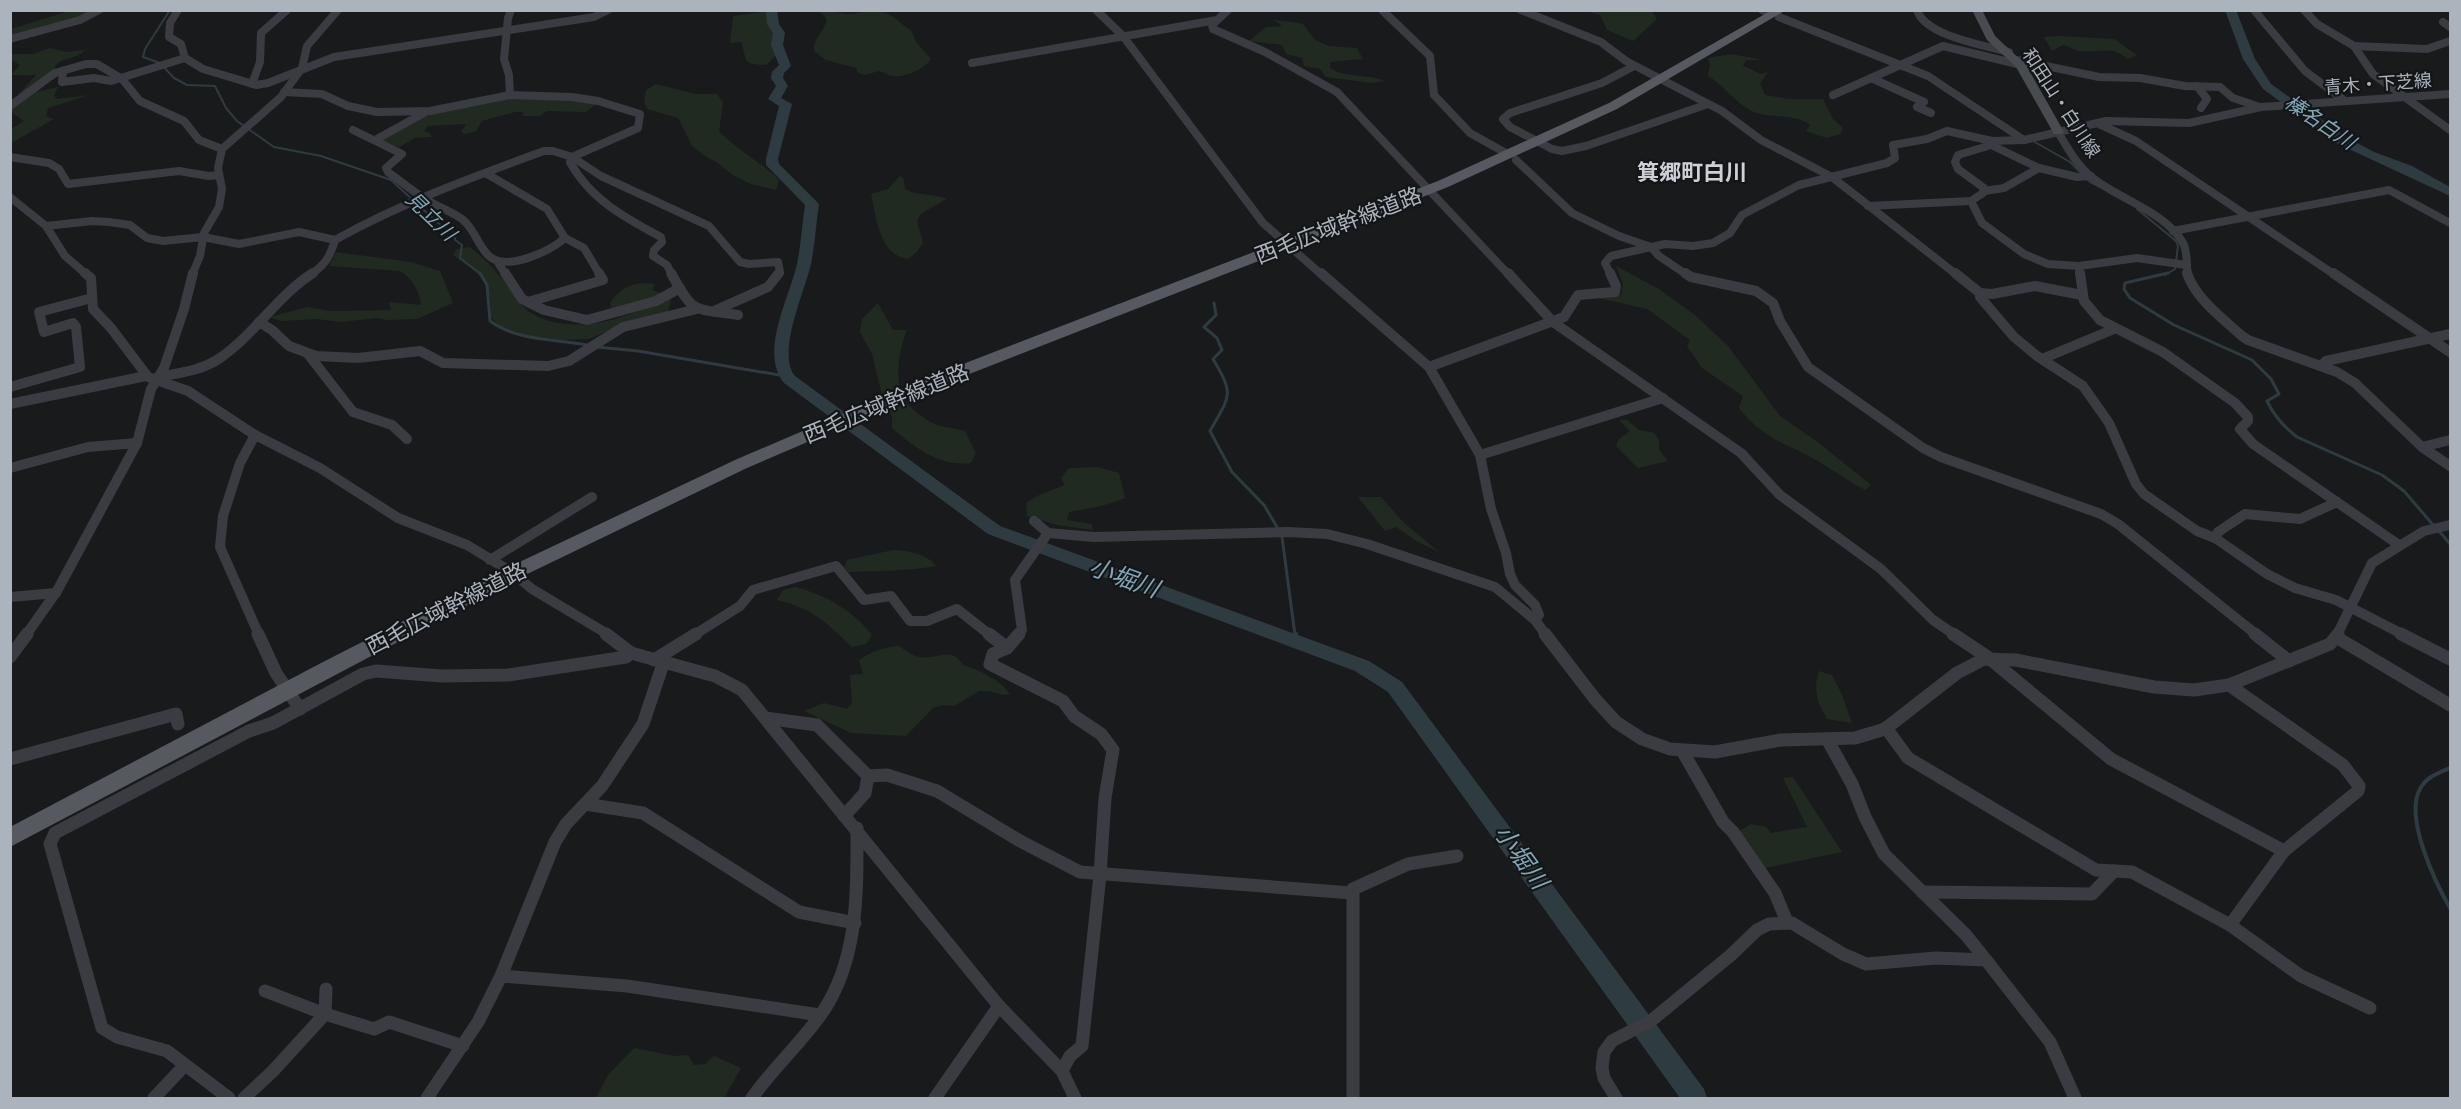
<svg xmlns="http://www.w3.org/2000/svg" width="2461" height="1109" viewBox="0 0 2461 1109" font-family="Commissioner,'Noto Sans JP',sans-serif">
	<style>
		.green { fill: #212a21 }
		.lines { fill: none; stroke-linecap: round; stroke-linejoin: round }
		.stream-far2 { stroke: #2e3c41; stroke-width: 2 }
		.stream-far1 { stroke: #2e3c41; stroke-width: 3 }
		.stream { stroke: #2e3c41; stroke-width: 4 }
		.river { fill: #2e3c41; fill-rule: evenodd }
		.street-far2 { stroke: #3a3c41; stroke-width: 8 }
		.street-far1 { stroke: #3a3c41; stroke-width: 10 }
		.street { stroke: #3a3c41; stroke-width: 13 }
		.secondary { fill: #484c51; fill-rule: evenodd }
		.primary { fill: #565a60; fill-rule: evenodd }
		.labels { text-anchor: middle; stroke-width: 4.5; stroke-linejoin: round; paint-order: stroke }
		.far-street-label { font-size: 18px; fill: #abb3bc; stroke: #141517 }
		.far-water-label { font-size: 20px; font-style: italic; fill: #82a7b7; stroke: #141517 }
		.far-quarter-label { font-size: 22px; font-weight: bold; fill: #cdd1d7; stroke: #141517 }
		.street-label { font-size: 22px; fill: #abb3bc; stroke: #141517 }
		.water-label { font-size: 24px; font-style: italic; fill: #82a7b7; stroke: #141517 }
	</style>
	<rect width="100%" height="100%" fill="#191a1c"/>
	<g class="green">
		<path d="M69,11h27l-40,13 -11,1 -7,4 -27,9v-8l3,-2z"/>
		<path d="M767,11l2,13 6,9 1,22 -10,10c-25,-1 -18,-3 -25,-23l-11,1 3,-27z"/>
		<path d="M819,11c10,-1 18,2 27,3 14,0 30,-7 42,0 9,4 14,12 23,16l5,12 15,17c-7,10 -26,19 -39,17 -5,-1 -8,-4 -13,-5l-14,4 -7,-2 -2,-5 -30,-8 -12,-9c-1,-13 11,-20 13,-32z"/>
		<path d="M1585,11h67l5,8 -24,22 -26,-11 -7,-15z"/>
		<path d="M1274,20l26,3 4,2 11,15 14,6 28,2 6,11 -33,3v6c17,11 36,5 55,13l-13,2 -46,-6 -6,-8 -16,-3 -2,-8 -16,-4 -4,-9 -33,-4 17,-14 16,-1z"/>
		<path d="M2058,36l56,3 23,16 -10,4c-12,-14 -29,-6 -46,-8 -6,0 -12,-5 -18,-6l-11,6 -8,-14z"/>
		<path d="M50,48l17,4 18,-2c-9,10 -21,6 -30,16v6l-31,24 -6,-1 18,-20h-25l9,-10 -9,-5v-6h22z"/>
		<path d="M1731,54l32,6h-17l-3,6 18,8 7,-2 -8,11 5,12 24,4h34l10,20 10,9 -3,6 -13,4 -21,-7 4,-6c-16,-13 -39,-5 -58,-14 -17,-8 -28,-26 -44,-35l2,-12 -2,-6z"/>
		<path d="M656,84l40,10h21l6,9 -4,28c18,19 41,30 60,49l-3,10 -25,-6 -18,-9 -15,-12 -13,-7 -13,-10 -14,-28 -31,-9 -3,-7 2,-12z"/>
		<path d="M58,87l-4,9 3,3 32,-4 -41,13 -2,8 8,3 -43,24v-14l13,-8 -13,-9v-5l24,-15z"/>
		<path d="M508,96l60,2 28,6 -10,8 -39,-1 -7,5h-18l2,-4h-9l-33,9 -6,10 -11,3 -4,-2 5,-8 -38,2 -4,5 6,2 2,4 -17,1 -16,9 -14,-4 -5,-5 38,-21z"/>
		<path d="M900,176l4,3 1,10c12,7 28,4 42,10l-27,15 -3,7 6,22 -6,9 -9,7c-28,-3 -32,-42 -37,-65l17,-5z"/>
		<path d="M470,247c15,11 29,28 41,43 5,7 11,17 17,21 33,23 83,13 116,-3l-31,3 -3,-8c12,-17 24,-22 45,-19l-3,6 16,6 3,4 -4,16 -32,3 -46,20 -26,1 -39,-5 -25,-9 -8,-9 -1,-19 -7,-20 -30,-23 4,-6z"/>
		<path d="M336,252l75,10 29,9 13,32 -36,16 -30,1 -10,-2 -36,4 -25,-3 -34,2 -12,-4 37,-10 25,4 59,-1 -2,-8 32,3c0,-12 -11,-30 -22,-34l-70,-5z"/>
		<path d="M1616,266l43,23 36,26 33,31 52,70 39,27 52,42 -6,5c-17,-9 -32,-20 -49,-30 -32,-18 -53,-21 -77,-52l4,-12 -41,-28 -15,-22 3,-6 -43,-31 -57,-13 31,-1 2,-11z"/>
		<path d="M878,303l15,27h14c-8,19 -12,45 -5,65 4,10 18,21 27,26 9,6 25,7 36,10l11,22 -5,10c-31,4 -56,-15 -79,-35v-12l-8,-13 -12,-49 -12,-22 2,-13z"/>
		<path d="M1619,420h8l12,10 15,3 5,7v10l9,11 -30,7 -22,-22 2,-6 12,-9z"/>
		<path d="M1098,467l21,6 6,25 -23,8 -33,6 -2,8 25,4 1,6 -36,-5 -30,-9 -1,-13 11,-7 28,-11 -4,-7 8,-10z"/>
		<path d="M1358,497h23l23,26 35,29 -21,-10 -22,-15 -11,4z"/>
		<path d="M893,550c13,0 35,4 43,16 -28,5 -59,5 -88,6l-4,-5 3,-7z"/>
		<path d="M795,587c31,8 56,22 77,48l-6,9 -14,3c-26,-25 -38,-38 -75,-47l6,-10z"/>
		<path d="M899,646c6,4 13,10 21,11 16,3 32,-12 43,8 18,6 36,14 47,29l-7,1 -14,-4h-10l-25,15 -12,-1 -9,3 -27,28 -55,-3 -47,-22 20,-8 23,6 5,-6 -2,-28 13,-1 -4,-14c12,-8 24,-13 40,-14z"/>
		<path d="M1819,671l13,4 10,20 10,28 -25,-4c-10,-17 -14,-29 -8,-48z"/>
		<path d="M1793,777l49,75 -77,16 -26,-37 12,-7 15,3 5,6 36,-6 -24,-49z"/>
		<path d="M634,1048l41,8 13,-1 6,10 11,-1 9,-8 27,12 -17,30h-128l12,-23z"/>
	</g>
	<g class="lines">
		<g class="stream-far2">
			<path d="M170,10l-25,39 -2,8 17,6 14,15 13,7 28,1 11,22 11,13 37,26 47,9 70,24 47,43 17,11v6l7,5 -2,13 22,17"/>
			<path d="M2033,141l37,21 20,20 10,5"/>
			<path d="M2137,209l39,32 2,5 -3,23 -10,6"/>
		</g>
		<g class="stream-far1">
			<path d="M480,273l7,12 3,36c27,20 65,18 97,24"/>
			<path d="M2168,273l-43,10 -1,6 6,9 44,27 78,35 19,19 8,15 -12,7c7,15 17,26 30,36l85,38 22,16 30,35"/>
			<path d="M1214,303l2,12 -12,12 13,11 5,12 -9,9c22,37 17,36 -3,72l22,41 32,33 13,22"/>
			<path d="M597,347l41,4 147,25"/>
			<path d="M2439,531l11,13"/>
			<path d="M1282,537l13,98"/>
		</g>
		<g class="stream">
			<path d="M1294,642l2,-8"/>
			<path d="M2450,768c-12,5 -24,9 -30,21 -16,28 15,93 30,119"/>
		</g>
		<g class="river">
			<path d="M766,10h11l2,14 6,9 -2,12 8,21 -7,7 -1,5 5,8 -7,12 11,6 -14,55 1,5 40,40c-3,20 -4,40 -8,60 -6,27 -35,89 -16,112l205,150 369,135 33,21 302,407 3,9h-27l-292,-406 -33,-21 -367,-137 -204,-151c-25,-31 5,-84 13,-119 4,-19 5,-39 8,-59l-39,-40v-6l13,-53 -11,-7 8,-13 -5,-8 1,-6 7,-7 -8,-20 2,-12 -6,-9z"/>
			<path d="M2225,10h11l19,49 16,25 77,54 26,14 38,14 38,21v9l-112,-52 -75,-55 -20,-30z"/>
		</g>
		<g class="street-far2">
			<path d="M178,10l-8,13 -1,14 12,7 4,14 18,11 53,16 12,-2 66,-26 260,-40 14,-7"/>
			<path d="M1096,10l27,26 140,187 59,52"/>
			<path d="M1228,10l-16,15 1,4 52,23 72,40 172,183"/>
			<path d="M1382,10l48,46 4,39 36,38 34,19"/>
			<path d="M1521,10l80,32 25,19 96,50 39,29 71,37 125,98"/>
			<path d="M1762,10l5,2"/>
			<path d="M1917,10c8,26 67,35 92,42"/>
			<path d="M2254,10l51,61 40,30"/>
			<path d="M2304,10l13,14 37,22 19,28 77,56"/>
			<path d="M1779,17l149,59 96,64"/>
			<path d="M2443,22l7,5"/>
			<path d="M10,39l70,-19 19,-10"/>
			<path d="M2354,46l73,3 23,-8"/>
			<path d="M2017,60l82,17 41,1 45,8 35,1 13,11 24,8"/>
			<path d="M972,63l245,-43"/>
			<path d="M1634,66l-32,17 -92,30 -7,6 7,8 42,22 10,2 24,-5 122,-42"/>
			<path d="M63,71l-1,11 32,-4 17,3 74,-23"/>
			<path d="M1871,78l53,24 -7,5 14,6"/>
			<path d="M252,84l8,-22 1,-29 26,-23"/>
			<path d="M2197,86l10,13 -6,9"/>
			<path d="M284,92l38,2 26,12 29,6 53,-1 80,-16 62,2 26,4 42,13 -2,14 -66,29 -2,5c20,37 55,56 91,75l1,5 -8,8 -1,6 14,9 5,10"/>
			<path d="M510,95l-1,-20 -5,-16 4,-41 3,-8"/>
			<path d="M1833,95l110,-49 78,19"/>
			<path d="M10,106l45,-33 31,-9h11l25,15 18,22 44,20 15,19 23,9"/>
			<path d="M2099,124l37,17 199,134"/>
			<path d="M353,130l49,24 -16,14 2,4c11,8 22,17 34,25 12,8 27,13 40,22 13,10 15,26 27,37 18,16 61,-5 76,-18l-18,-29 -60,-35"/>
			<path d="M2058,132c10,17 20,35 36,47 26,20 74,35 89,64 5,9 3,22 5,32"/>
			<path d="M375,140l49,-27"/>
			<path d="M1992,141l-4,5 -30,9 -3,7 3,7 26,19 -1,5 -12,8 11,22 42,31 24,10 31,2 58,-8 49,7"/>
			<path d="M1989,144l50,24"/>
			<path d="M10,157l39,6 10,6 9,15 111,-13 30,5 10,-1"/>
			<path d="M1516,160l56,53 47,23 32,11 8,9 28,19"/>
			<path d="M1984,191l20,-3 35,-20 38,9 14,-1"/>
			<path d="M10,197l36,29 19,30 22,19"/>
			<path d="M1868,206l103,-5"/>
			<path d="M46,226l46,-5 17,1 21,3 17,13 16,3 40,-4 36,7 60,-12 36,8"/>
			<path d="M2173,231l216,-41 61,33"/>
			<path d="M565,238l19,10 16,27"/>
			<path d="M497,261l9,14"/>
			<path d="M2079,266l1,9"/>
			<path d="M192,275l8,-19 4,-23 15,-26 3,-18 -4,-21 4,-19 59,-52 21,-29 5,-22 31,-36"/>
			<path d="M310,275c15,-10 20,-18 25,-35 66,-37 138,-63 209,-89h9l19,6 29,19 108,50 31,36 9,2 29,-2 2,10 -2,3"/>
			<path d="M1611,275l-6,-12 6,-7 54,-12 28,2 20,-3 17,-10 12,-18 57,-30 88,-22 8,-5 -2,-13 34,-6 20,-8 45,10 32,-1 82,-19 83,2 72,-16 189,-13"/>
		</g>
		<g class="street-far1">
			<path d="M85,273l6,5 2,31 18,19 37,49 40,14 67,44 65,33 78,50 69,27 46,28 19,16 77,46"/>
			<path d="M505,273l17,26 22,11 43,10 69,-19 24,-13"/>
			<path d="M671,273c23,42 21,35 67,42"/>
			<path d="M1321,273l108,94 51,88 11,54 15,44 4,21 5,11 20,20 4,10 -4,5"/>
			<path d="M1508,273l45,49 188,131 39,42 101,74 52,51 22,15"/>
			<path d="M1685,273l6,4 65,14 17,12 7,18 28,46 115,81 18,9 160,57 17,10 139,111"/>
			<path d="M1955,273l25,20 12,1 43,-8 47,9"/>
			<path d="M2080,273l4,28 16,19 63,32 72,51 13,14v4l-8,8 13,15 146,101"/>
			<path d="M2187,273c8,25 36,46 55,63l6,4 89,32 18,11 67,64 28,19"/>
			<path d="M2333,273l117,79"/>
			<path d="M1980,293v4l34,40 23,19 46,30 26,37 27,61 8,10 53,37 18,7 52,36 28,14 41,12 68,35"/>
			<path d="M528,302l75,-22 -4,-7"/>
			<path d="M716,310l52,-23 11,-14"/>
			<path d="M259,322l13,8 17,16 27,10 42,2 62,-7 23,12 105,3 21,-5 54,-34 74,-18"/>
			<path d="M308,354l45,58 39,13 15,14"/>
			<path d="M2042,359l72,-30"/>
			<path d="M2322,365l4,-4 124,-27"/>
			<path d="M1429,367l135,-50 14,-22 37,-3 1,-6 -6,-13"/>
			<path d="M158,377c21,-4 43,-6 62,-19 35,-24 57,-62 93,-85"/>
			<path d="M10,387l70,-20 -4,-40 -3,-4 -29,9 -5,-20 53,-14"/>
			<path d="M10,404l136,-28"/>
			<path d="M255,435l-15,28 -17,53 -3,31 39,88"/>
			<path d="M2422,447l28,-7"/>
			<path d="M1480,455l183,-57"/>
			<path d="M10,468l78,-21 49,-4"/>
			<path d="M1034,521l14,12 46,4 194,-5 39,2 40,10 128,43 40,33 11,15"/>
			<path d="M2215,538l3,-6 27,-18 55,5 37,-17"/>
			<path d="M490,560l102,-63"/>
			<path d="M10,597l46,-4"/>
			<path d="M26,635l31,-44 80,-148 14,-54 13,-21 20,-59 9,-36"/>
			<path d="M694,635l46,-29 13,-16 83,-24 28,34 27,-4 19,25h17l30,-12 33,26"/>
			<path d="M1018,635l4,-5 -7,-50 33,-47"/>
			<path d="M2337,635l35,-72 52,-32 26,-6"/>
		</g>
		<g class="street">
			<path d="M258,634l18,39 24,36"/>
			<path d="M606,634l25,19 84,23 27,14 257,316 63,65 13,27"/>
			<path d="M989,634l18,14"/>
			<path d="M1019,634l-12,14 -14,6 -3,10 73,37 11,15 27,18 12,16 -8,48 -5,77 -18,171 -12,10 -8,15"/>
			<path d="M1545,634l50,65 21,23 26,17 28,10 45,3 66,-12 74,-2 30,-9 72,-56 27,-14 32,1 138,27 40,3 35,-5 101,-41 8,-10"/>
			<path d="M1953,634l36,24 122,101 173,92"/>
			<path d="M2255,634l34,27"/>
			<path d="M2401,634l49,25"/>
			<path d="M2336,637l114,68"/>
			<path d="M10,657l17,-23"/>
			<path d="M654,660l42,-26"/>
			<path d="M2229,685l114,80 16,21 -1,5 -74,60 -54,74"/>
			<path d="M765,718l52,7 51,51 -3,17 -21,23"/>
			<path d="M1886,728l22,30 188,112 36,2 98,53 71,51 69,32"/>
			<path d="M1827,739l25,45 13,33 19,37 82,81 20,25 64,82 25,56"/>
			<path d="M1683,752l40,70 10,10 42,61 12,29"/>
			<path d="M10,759l166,-45 2,10"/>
			<path d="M868,776l19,-1 50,16 83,50 60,31 272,21"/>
			<path d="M585,804l58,9 156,99 56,11"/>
			<path d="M1922,892l170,2 22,-23"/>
			<path d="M501,976l126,10 193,29"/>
			<path d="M265,991l60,23 49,15 15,-7 74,24"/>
			<path d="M154,1098l31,-33"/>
			<path d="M229,1098l-62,-47 -50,-14 -15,-9 -52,-184 5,-11 194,-102 24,-8 90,-49 13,-3 66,5 66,-1 118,-18 5,-4"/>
			<path d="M244,1098l28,-26 53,-58 1,-25"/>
			<path d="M427,1098l51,-76 23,-46 54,-134 11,-18 36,-38 41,-62 20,-60"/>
			<path d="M752,1098c21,-30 49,-55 70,-85 37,-54 35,-122 35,-185"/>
			<path d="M935,1098l64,-92"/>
			<path d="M1353,1098v-209l55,-25 49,-8"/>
			<path d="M1616,1098l-12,-20 -2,-10 2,-16 8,-11 40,-21 79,-65 26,-25 12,-6 23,-1 51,31 23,10 70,-6 50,2"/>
		</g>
		<path class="secondary" d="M1972,10h10l13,26 31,29 38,67 -2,2h-8l-38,-67 -29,-27z"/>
		<path class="primary" d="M1772,10h14l-169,99 -169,78 -517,202 -184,79 -228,110 -509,269v-20l313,-165 184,-94 228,-108 184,-79 519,-200 171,-78z"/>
	</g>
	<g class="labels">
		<g class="far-street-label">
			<text transform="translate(2378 84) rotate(-4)" y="6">青木・下芝線</text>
			<text transform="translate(2061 103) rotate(57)" y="6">和田山・白川線</text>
		</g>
		<g class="far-water-label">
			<text transform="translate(2320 122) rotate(34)" y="7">榛名白川</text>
			<text transform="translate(431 216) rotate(44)" y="7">見立川</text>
		</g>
		<g class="far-quarter-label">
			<text x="1692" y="180">箕郷町白川</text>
		</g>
		<g class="street-label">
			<text transform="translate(1338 225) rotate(-21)" y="8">西毛広域幹線道路</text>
			<text transform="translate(886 403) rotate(-22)" y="8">西毛広域幹線道路</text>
			<text transform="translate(446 608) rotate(-27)" y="8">西毛広域幹線道路</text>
		</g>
		<g class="water-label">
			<text transform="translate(1124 578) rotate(20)" y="8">小堀川</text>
			<text transform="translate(1521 857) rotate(54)" y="8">小堀川</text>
		</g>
	</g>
	<rect width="2461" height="1109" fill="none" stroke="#abb3bc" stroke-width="24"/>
</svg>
